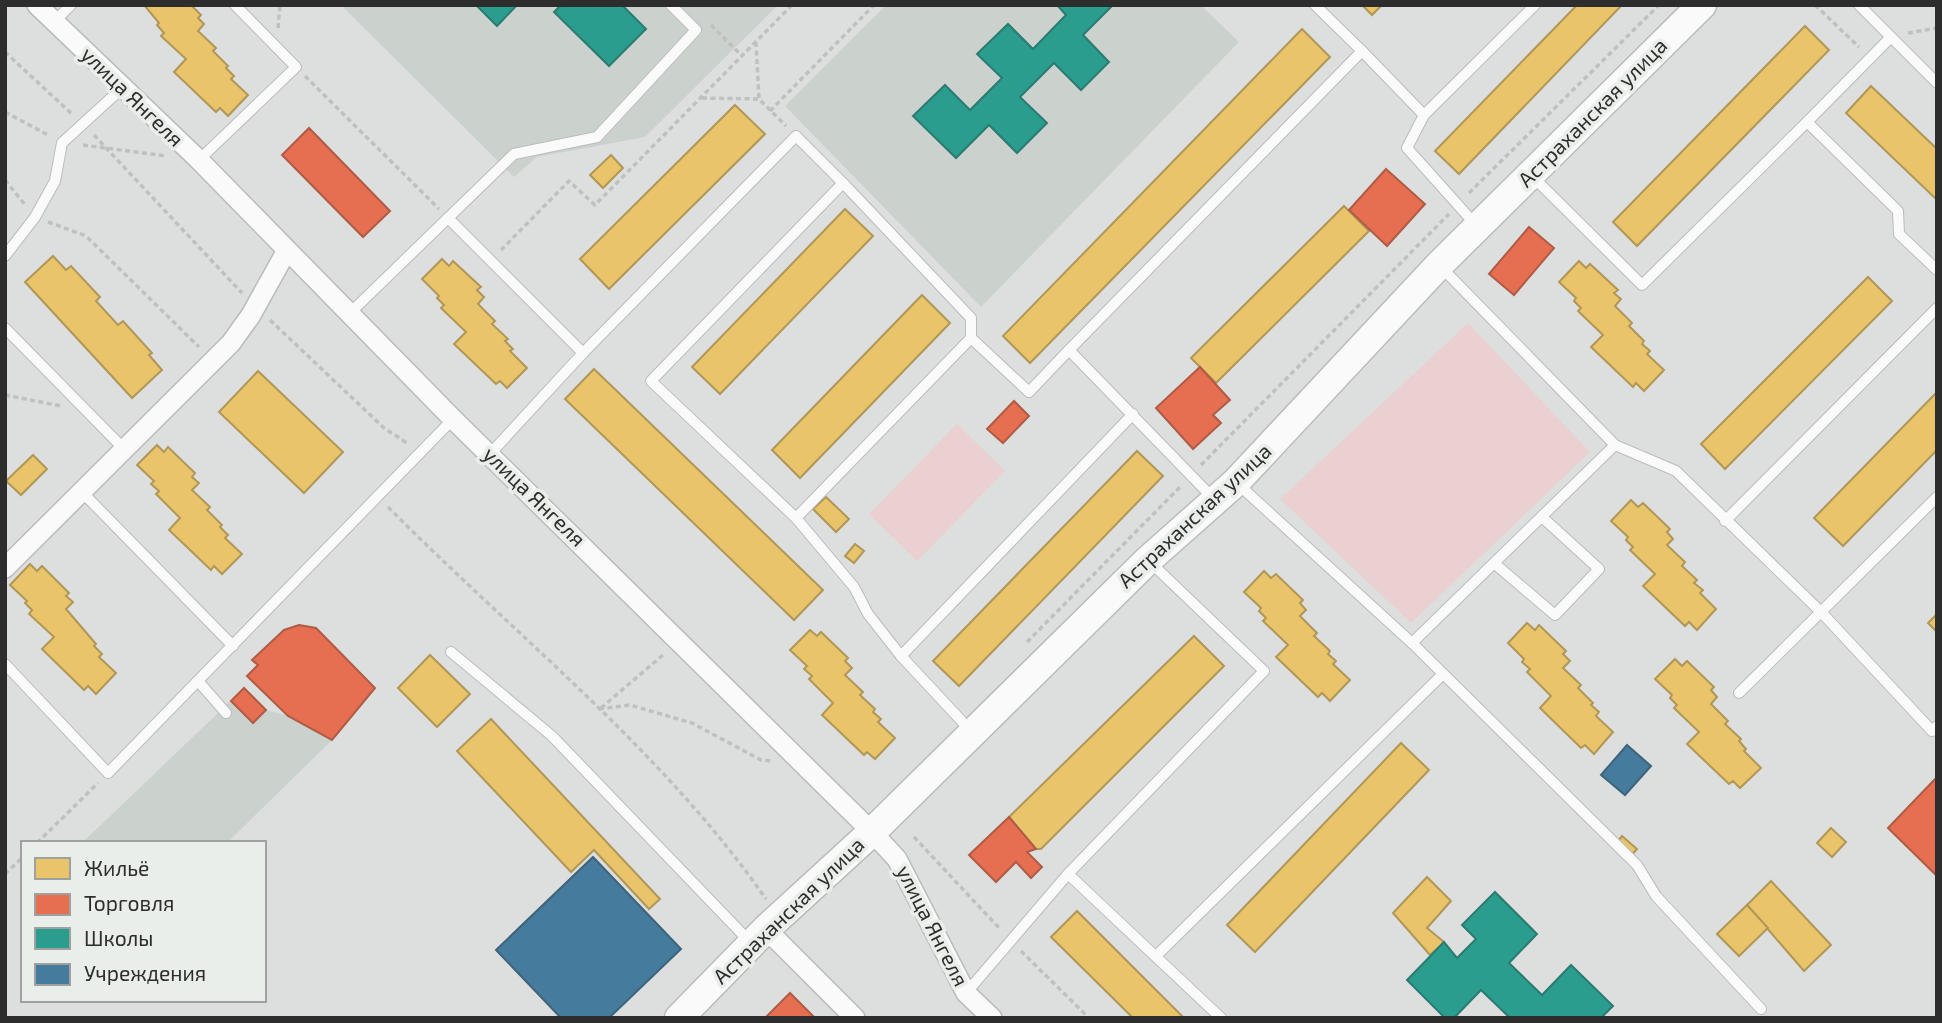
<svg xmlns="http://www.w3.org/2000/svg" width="1942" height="1023" viewBox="0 0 1942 1023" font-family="'Exo 2',sans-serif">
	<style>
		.built { fill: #cbd2cd }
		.green { fill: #ead0d0 }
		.homes { fill: #e9c46a; stroke: #b09757; stroke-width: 2 }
		.shops { fill: #e76f51; stroke: #af5b46; stroke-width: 2 }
		.schools { fill: #2a9d8f; stroke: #2b7b71; stroke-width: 2 }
		.public { fill: #457b9d; stroke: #3e647b; stroke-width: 2 }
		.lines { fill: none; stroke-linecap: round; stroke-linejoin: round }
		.lane-casing { stroke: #babcbb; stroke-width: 12 }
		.street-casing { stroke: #babcbb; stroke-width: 22 }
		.secondary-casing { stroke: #babcbb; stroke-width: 31 }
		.path { stroke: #bfc0bf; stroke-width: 3.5; stroke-dasharray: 5 3.5; stroke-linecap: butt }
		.lane { stroke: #fafafa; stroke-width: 10 }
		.street { stroke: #fafafa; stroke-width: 19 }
		.secondary { stroke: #fafafa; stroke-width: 28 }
		.labels { text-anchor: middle; stroke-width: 7; stroke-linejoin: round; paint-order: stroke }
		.street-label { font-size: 21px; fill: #2c2d2c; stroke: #eaeeea }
	</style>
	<rect width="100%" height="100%" fill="#dddfde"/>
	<g class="built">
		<path d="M341,5h437l-133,132 -108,20 -23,20z"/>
		<path d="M886,5h315l38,37 -258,265 -196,-201z"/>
		<path d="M244,688l22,22 22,6 44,24 -105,103h-145z"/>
	</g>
	<g class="green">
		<path d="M1468,323l122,129 -179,171 -131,-124z"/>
		<path d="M957,424l48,47 -88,90 -48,-47z"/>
	</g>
	<g class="homes">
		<path d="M144,5h47l10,10 -3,3 6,6 -6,7 18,17 -3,3 15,15 -2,2 8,8 -3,3 17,16 -20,21 -8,-8 -4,4 -42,-40 12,-13 -25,-23 3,-3 -7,-8 2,-2z"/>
		<path d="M1362,5h20l-10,10z"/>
		<path d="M1577,5h45l-163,169 -24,-23z"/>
		<path d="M1805,26l24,24 -192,196 -24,-24z"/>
		<path d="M1302,29l28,28 -300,306 -27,-27z"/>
		<path d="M1871,86l66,63v51l-91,-87z"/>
		<path d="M735,105l30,29 -156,155 -29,-30z"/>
		<path d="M611,155l12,13 -20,20 -13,-13z"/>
		<path d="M1344,206l25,25 -153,152 -25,-25z"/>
		<path d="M845,209l28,27 -153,158 -28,-27z"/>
		<path d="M53,256l13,14 5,-4 29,31 -4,4 22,24 5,-4 29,32 -3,2 13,15 -30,28 -107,-116z"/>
		<path d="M442,259l7,7 4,-5 28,26 -4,3 7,7 -6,7 17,17 -3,3 16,15 -3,2 8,8 -3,2 17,17 -20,20 -7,-7 -4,3 -42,-40 12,-12 -25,-24 3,-3 -7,-7 2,-2 -17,-17z"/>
		<path d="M1579,261l7,7 4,-4 28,26 -4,3 7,6 -6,7 17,17 -3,3 15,15 -2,3 8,7 -3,3 17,16 -20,21 -8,-8 -3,4 -42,-40 12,-12 -25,-24 3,-3 -7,-7 2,-3 -17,-16z"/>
		<path d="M1868,277l24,24 -167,168 -24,-25z"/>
		<path d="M922,295l28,28 -150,155 -28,-28z"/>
		<path d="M594,369l229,221 -29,30 -229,-221z"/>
		<path d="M258,371l85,81 -39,41 -85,-81z"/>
		<path d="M1937,392v58l-94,96 -29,-28z"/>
		<path d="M157,445l7,7 4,-5 27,26 -3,4 7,6 -7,7 18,17 -3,3 15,15 -2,2 8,8 -3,3 17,16 -20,20 -8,-8 -3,4 -42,-40 11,-12 -24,-24 3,-3 -8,-7 3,-3 -17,-16z"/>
		<path d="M1137,451l26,25 -204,210 -26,-25z"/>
		<path d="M33,455l14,14 -26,26 -15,-14z"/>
		<path d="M826,497l23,22 -13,13 -23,-23z"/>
		<path d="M1631,500l7,7 5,-4 27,26 -3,3 6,7 -6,6 18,17 -3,4 15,14 -3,3 9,7 -3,3 16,16 -19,21 -8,-8 -4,4 -42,-40 12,-12 -25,-24 3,-3 -7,-7 2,-3 -17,-16z"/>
		<path d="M855,544l9,7 -10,12 -9,-7z"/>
		<path d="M30,564l7,7 5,-5 27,27 -3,3 7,6 -7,7 30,35 -2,2 8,8 -3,3 17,16 -20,21 -8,-8 -4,4 -42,-41 12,-12 -25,-23 3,-4 -7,-7 2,-2 -17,-16z"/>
		<path d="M1264,571l7,7 5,-4 27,26 -3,3 6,7 -6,6 17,17 -3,3 16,15 -2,3 8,7 -3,3 17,16 -20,21 -8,-8 -4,4 -42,-40 12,-12 -25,-24 3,-3 -7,-7 2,-3 -17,-16z"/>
		<path d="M1937,614v18l-9,-9z"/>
		<path d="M1527,623l8,7 4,-5 27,26 -3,3 7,7 -7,7 18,17 -3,3 15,15 -2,2 8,7 -3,4 17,16 -19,22 -9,-9 -4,3 -41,-40 11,-12 -24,-24 3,-3 -8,-7 2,-3 -16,-16z"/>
		<path d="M810,630l7,6 4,-4 27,26 -3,3 7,7 -7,7 18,17 -3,3 15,14 -2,3 8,7 -3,3 17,16 -20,21 -8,-7 -3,3 -42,-40 11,-12 -24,-24 3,-3 -8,-7 3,-3 -17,-16z"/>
		<path d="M1194,636l30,30 -183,183h-5l-27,-32z"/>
		<path d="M430,655l40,39 -33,33 -39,-39z"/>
		<path d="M1675,659l7,7 5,-5 27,26 -3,3 6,7 -6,7 17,17 -3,3 16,15 -2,2 7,8 -2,2 17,17 -21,20 -7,-7 -4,3 -42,-40 12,-12 -25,-24 3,-3 -7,-7 2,-3 -17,-16z"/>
		<path d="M491,719l169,180 -11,10 -55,-59 -23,22 -114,-121z"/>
		<path d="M1401,743l28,27 -174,182 -28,-27z"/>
		<path d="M1831,828l15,14 -14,15 -15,-14z"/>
		<path d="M1622,836l15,13 -10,11 -14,-13z"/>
		<path d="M1427,877l24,24 -24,27 17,14 -14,13 -37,-42z"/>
		<path d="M1771,881l60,64 -27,26 -57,-66z"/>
		<path d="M1747,905l21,23 -29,28 -22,-22z"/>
		<path d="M1077,911l107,107h-51l-82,-81z"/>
	</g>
	<g class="shops">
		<path d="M309,128l81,83 -27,26 -81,-82z"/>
		<path d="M1386,169l39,35 -38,42 -38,-36z"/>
		<path d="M1529,227l25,21 -40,47 -25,-21z"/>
		<path d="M1200,367l30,33 -17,15 8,8 -28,26 -37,-41z"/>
		<path d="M1014,401l15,15 -26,27 -16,-14z"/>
		<path d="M299,625l17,3 59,60 -43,52 -44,-24 -41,-40 11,-11 -6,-5 32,-30z"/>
		<path d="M244,688l22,22 -13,13 -22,-22z"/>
		<path d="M1937,777v99l-49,-48z"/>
		<path d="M1009,817l27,32 -9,3 15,15 -11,11 -15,-16 -20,20 -27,-27z"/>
		<path d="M790,993l25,25h-50z"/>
	</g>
	<g class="schools">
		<path d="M476,5h41l-20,21z"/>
		<path d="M561,5h61l24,24 -37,37 -55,-54z"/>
		<path d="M1057,5h56l-30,30 26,27 -28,28 -27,-27 -34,34 27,26 -30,30 -28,-28 -33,33 -43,-42 32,-31 25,25 32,-32 -25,-24 31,-30 25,25 33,-34z"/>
		<path d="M1495,892l42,42 -28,29 33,32 29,-30 42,41 -12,12h-91l-29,-28 -27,28h-9l-38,-38 37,-38 13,16 19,-19 -14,-14z"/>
	</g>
	<g class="public">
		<path d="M1627,745l24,21 -26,29 -24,-20z"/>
		<path d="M593,857l88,92 -72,69h-48l-65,-68z"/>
	</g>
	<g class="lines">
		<g class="lane-casing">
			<g id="lane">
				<path d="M1315,5l47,46"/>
				<path d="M1859,5l78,78"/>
				<path d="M54,22l17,-17"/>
				<path d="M1891,37l-84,85 91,89 1,23 38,36"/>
				<path d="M1424,115l111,-110"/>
				<path d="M199,160l97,-93 -61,-62"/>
				<path d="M1533,177l109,108 165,-163"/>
				<path d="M843,183l128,135v20"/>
				<path d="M448,218l135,135 -93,101"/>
				<path d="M5,256l30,-39 20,-36 7,-38 59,-54"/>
				<path d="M1440,266l175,179 61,26 146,142 110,118 5,-5"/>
				<path d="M349,314l165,-160 83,-17 99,-107 -25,-25"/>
				<path d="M5,328l120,122"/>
				<path d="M1069,350l293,-299 62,64 -17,33 68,76"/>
				<path d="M583,353l213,-217 47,47 -192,198 145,137 175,-180 58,54 40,-42 144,148"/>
				<path d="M1239,485l173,158 225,222 19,31 105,113"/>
				<path d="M82,492l151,154"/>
				<path d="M796,518l58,69 14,27 33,42"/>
				<path d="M1725,521l212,-213"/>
				<path d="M1495,564l60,51 44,-46 -57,-52"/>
				<path d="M1412,643l203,-198"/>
				<path d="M451,652l101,84 199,207"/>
				<path d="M5,664l103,109 345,-354"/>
				<path d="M198,681l28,32"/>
				<path d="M1739,693l198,-196"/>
				<path d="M971,731l-70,-75 232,-242"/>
				<path d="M1068,874l153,144"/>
				<path d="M1157,955l286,-281"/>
				<path d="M966,993l102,-119 196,-203 -115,-110"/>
			</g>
		</g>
		<g class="street-casing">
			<g id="street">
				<path d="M37,5l162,155 254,259 419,413 25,27 69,134 26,25"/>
				<path d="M5,568l226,-225 20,-28 35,-63"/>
				<path d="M766,929l89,89"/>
			</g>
		</g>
		<g class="secondary-casing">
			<path id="secondary" d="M679,1018l87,-89 106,-97 276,-272 88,-78 203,-217 263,-260"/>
		</g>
		<g class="path">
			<path d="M1815,5l44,42"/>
			<path d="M711,25l31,31"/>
			<path d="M278,28l2,-23"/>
			<path d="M1908,33l29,-5"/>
			<path d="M756,42l3,57 27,27"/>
			<path d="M5,52l68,63"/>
			<path d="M305,76l134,133"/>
			<path d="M702,98l57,1"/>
			<path d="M770,111l104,-106"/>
			<path d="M5,112l45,24"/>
			<path d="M94,135l148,158"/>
			<path d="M83,145l83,11"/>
			<path d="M5,180l21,26"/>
			<path d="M1469,193l190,-188"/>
			<path d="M48,222l38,14 113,111"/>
			<path d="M501,250l68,-69 26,24 197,-200"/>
			<path d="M270,320l114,108 23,15"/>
			<path d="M5,395l56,11"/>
			<path d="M1201,465l248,-251"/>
			<path d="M388,507c128,129 274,243 378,392"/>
			<path d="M1027,642l154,-156"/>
			<path d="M601,708l63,-54"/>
			<path d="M599,709l31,-4 62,18 69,37 11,1"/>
			<path d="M914,837l87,93"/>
			<path d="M37,843l61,-60"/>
			<path d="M5,874l18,-17"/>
			<path d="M1021,951l68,67"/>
			<path d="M5,1015l1,3"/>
		</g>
		<use href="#lane" class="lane"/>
		<use href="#street" class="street"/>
		<use href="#secondary" class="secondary"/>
	</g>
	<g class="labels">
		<g class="street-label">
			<text transform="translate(132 97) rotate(44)" y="7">улица Янгеля</text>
			<text transform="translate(1593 113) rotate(-45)" y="7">Астраханская улица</text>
			<text transform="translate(534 497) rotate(44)" y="7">улица Янгеля</text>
			<text transform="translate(1195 516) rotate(-43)" y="7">Астраханская улица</text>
			<text transform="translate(789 911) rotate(-44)" y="7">Астраханская улица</text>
			<text transform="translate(932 926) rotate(63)" y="7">улица Янгеля</text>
		</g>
	</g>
	<rect width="1942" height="1023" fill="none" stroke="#2c2d2c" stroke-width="14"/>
	<rect x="21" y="841" width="245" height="161" fill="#eaeeea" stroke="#9ea19e" stroke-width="2"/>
	<rect x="35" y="858" width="35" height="21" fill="#e9c46a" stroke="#9ea19e" stroke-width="2"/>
	<text x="84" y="876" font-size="21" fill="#2c2d2c">Жильё</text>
	<rect x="35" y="894" width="35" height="21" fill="#e76f51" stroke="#9ea19e" stroke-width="2"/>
	<text x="84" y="911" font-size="21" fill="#2c2d2c">Торговля</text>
	<rect x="35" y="928" width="35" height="21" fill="#2a9d8f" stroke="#9ea19e" stroke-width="2"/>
	<text x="84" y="946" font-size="21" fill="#2c2d2c">Школы</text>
	<rect x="35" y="964" width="35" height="21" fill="#457b9d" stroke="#9ea19e" stroke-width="2"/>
	<text x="84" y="981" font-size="21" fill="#2c2d2c">Учреждения</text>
</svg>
